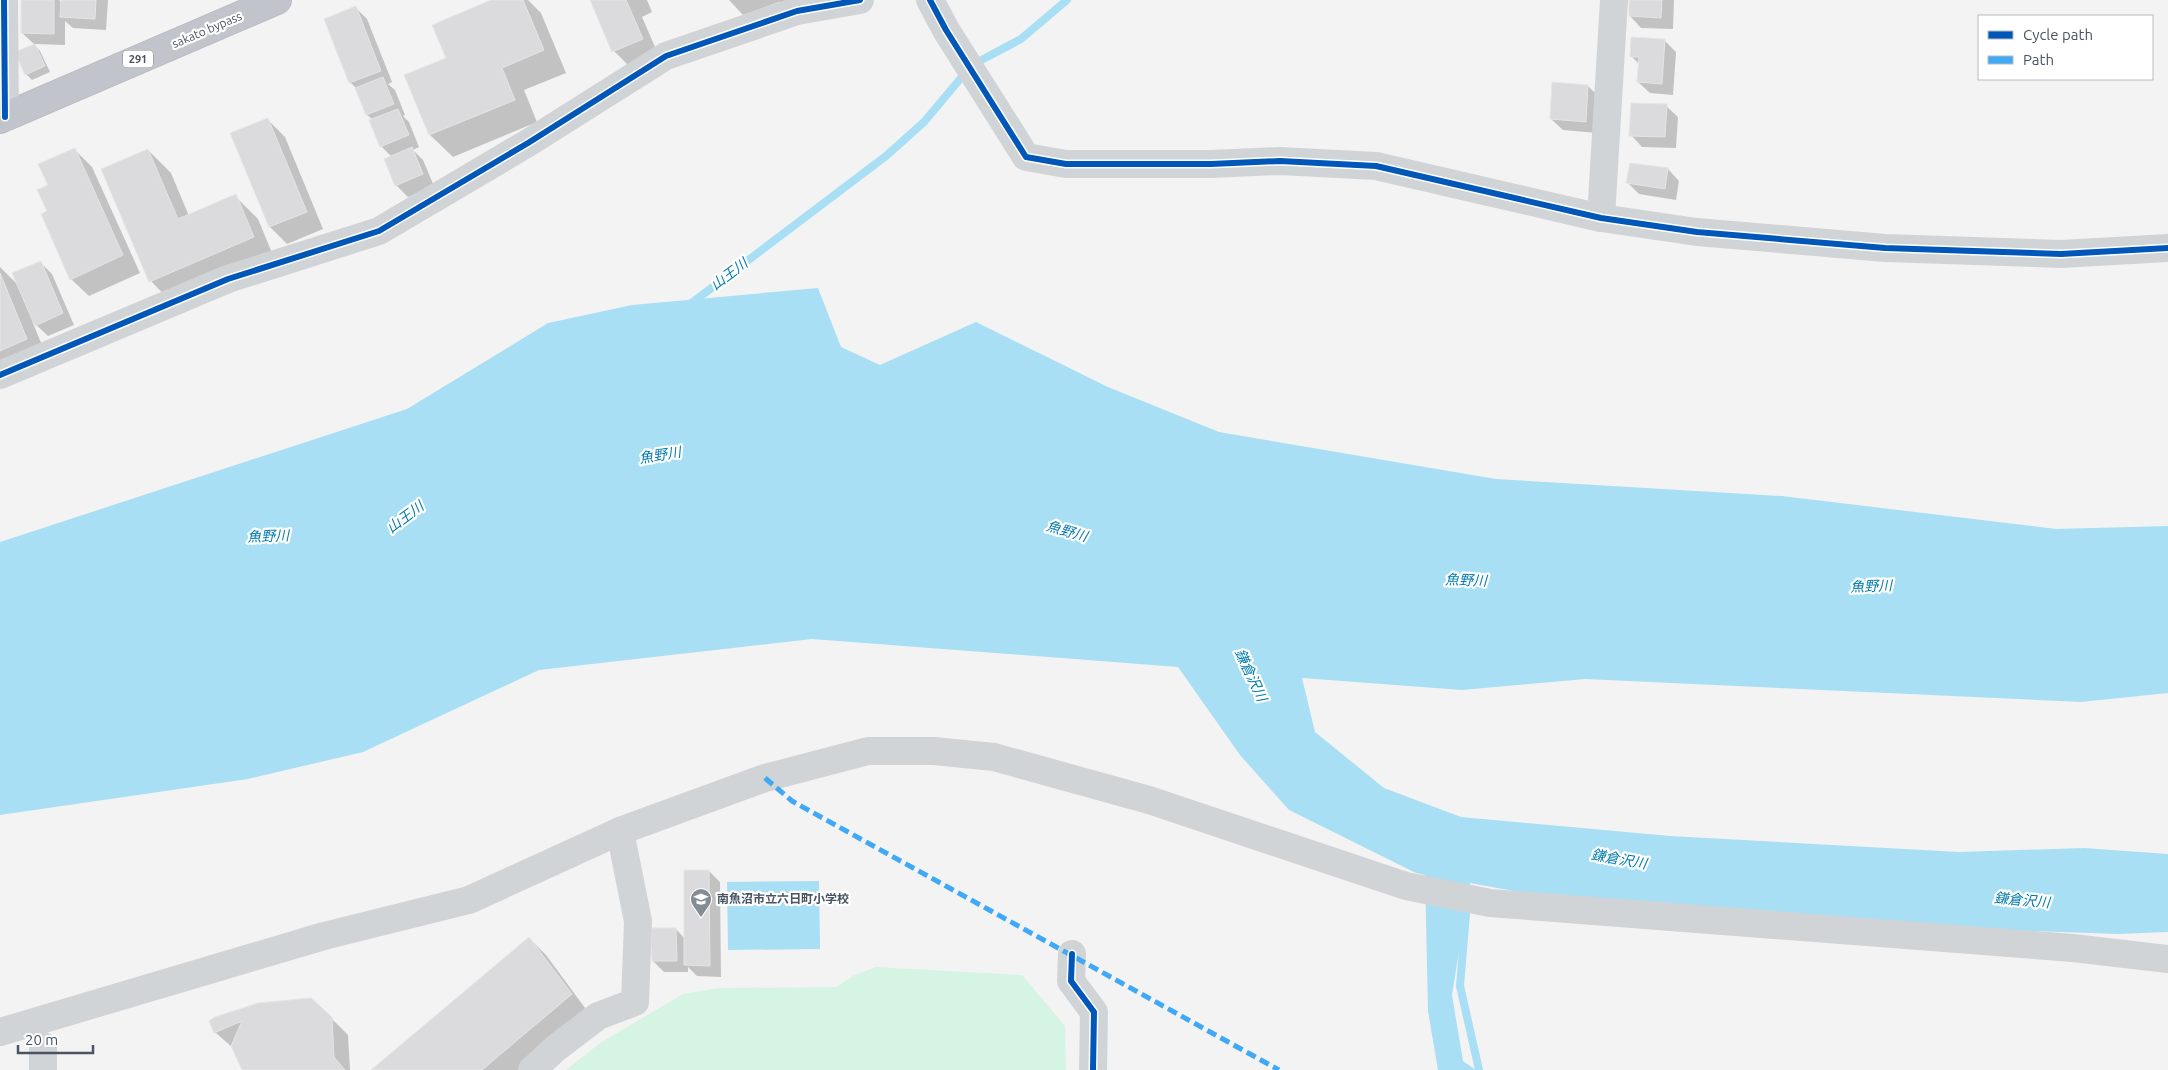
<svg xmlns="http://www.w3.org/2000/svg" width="2168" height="1070" viewBox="0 0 2168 1070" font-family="Ubuntu,'Noto Sans JP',sans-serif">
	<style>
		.green { fill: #d6f4e4 }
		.water { fill: #a8dff5 }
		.shadow { fill: #0003 }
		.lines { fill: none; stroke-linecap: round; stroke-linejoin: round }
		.stream { stroke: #a8dff5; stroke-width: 8 }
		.building { fill: #dbdbdd; stroke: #e5e5e6 }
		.highway-casing { stroke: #b8bcc3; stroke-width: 30 }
		.minor { stroke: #d1d4d7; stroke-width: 28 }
		.highway { stroke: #c1c5cb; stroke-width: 28 }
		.quiet { stroke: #3fa9f5; stroke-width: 5; stroke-dasharray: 10 5; stroke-linecap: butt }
		.cycleway-casing { stroke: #fff; stroke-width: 9 }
		.cycleway { stroke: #0057b8; stroke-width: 6 }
		.labels { text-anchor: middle; stroke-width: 4.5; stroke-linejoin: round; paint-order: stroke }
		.shield { fill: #fff; stroke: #7f8791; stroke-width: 1 }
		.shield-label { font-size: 11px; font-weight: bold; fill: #485462 }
		.street-label { font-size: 12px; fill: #485462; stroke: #fff }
		.poi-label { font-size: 12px; font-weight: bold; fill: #485462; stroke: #fff; text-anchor: start }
		.water-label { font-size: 14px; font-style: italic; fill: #027cac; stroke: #fff }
	</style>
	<rect width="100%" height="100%" fill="#f4f3f3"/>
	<path class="green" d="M876,967l146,8 43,51 1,44h-500l34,-27 83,-49 35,-6 118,-1 17,-11z"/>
	<g class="water">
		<path d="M818,288l23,59 39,18 96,-43 132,65 111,45 277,47 286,17 274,33 112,-3v167l-87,9 -496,-23 -123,11 -160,-12 13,54 69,56 77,29 209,19 289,16 125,-4 84,6v78l-50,2 -223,-8 -197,-1 -228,-42 -18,112 11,66 13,9h-38l-10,-59 -3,-136 -9,-2 -127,-63 -49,-55 -62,-88 -366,-28 -273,31 -176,82 -115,27 -248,36v-273l407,-133 141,-86 84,-18z"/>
		<path d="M819,881l1,68 -92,1 -1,-68z"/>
	</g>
	<g class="shadow">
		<path d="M22,0h37l3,3v-3h46l-2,30 -33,-2 -8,-7v24l-31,-1 -12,-11z"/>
		<path d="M495,0h33l13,13 25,60 -42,17 13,32 -84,35 -23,-22 -25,-59 42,-18z"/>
		<path d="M591,0h56l5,12 -10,5 17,39 -28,12 -17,-17z"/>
		<path d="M729,0h100l-43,10 -7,-8 -36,13z"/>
		<path d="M1631,0h43l-1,29 -32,-1 -11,-12z"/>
		<path d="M356,8l11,11 25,63 -4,2 7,6 10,25 -2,1 6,6 10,25 -6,3 10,10 11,26 -26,11 -12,-12 -4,-28 -11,-11 -8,-26 -6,-5 -10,-26 -7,-7z"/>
		<path d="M1665,41l11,11 -3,43 -23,-2 -12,-11 1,-18 -8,-8z"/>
		<path d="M35,45l5,6 10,21 -18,8 -6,-6 -9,-21z"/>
		<path d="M1588,86l11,11 -2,36 -34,-3 -12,-11z"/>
		<path d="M1666,106l12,11 -2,31 -34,-1 -11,-12z"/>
		<path d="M268,120l17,17 38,92 -36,15 -17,-17 -38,-93z"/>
		<path d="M74,149l18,18 48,106 -51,23 -18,-17 -23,-67 1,-26z"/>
		<path d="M148,150l23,23 18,43 46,-20 23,23 17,41 -102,44 -22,-23z"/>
		<path d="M1668,169l11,12 -3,19 -37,-6 -11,-11z"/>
		<path d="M40,262l12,12 22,51 -26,11 -16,-15 17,41 -49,20v-115l19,19z"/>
		<path d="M709,871l11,11 1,95 -24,-1 -9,-9v5h-24l-11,-11 23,-32 9,10z"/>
		<path d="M529,938l17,17 42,57 -69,58h-146z"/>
		<path d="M331,1018l17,17 2,35h-106l-10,-21 -19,-17 -4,-10z"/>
	</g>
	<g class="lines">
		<g class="stream">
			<path d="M974,64l47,-25 46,-39"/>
			<path d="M689,305l197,-149 38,-34 42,-50"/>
			<path d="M1467,902l-7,84 19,84"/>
		</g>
	</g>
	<g class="building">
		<path d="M21,0h33v34l-33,-1z"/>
		<path d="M61,0h35l-1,19 -35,-2z"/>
		<path d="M491,0h32l21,50 -42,18 13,32 -86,35 -25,-60 42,-17 -14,-33z"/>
		<path d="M590,0h36l17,39 -31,13z"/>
		<path d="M1629,0h33l-1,18 -32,-2z"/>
		<path d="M356,6l25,65 -32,12 -25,-64z"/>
		<path d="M1631,37l34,2 -3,45 -25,-2 2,-25h-9z"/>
		<path d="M35,44l10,22 -20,9 -10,-23z"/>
		<path d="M383,77l11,27 -28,11 -11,-27z"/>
		<path d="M1552,82l36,3 -2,37 -36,-3z"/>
		<path d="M1631,103l36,1 -2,33 -36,-1z"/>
		<path d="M398,109l11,26 -29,12 -11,-27z"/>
		<path d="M268,118l39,94 -38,15 -39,-94z"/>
		<path d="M412,147l11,27 -28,12 -11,-27z"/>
		<path d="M75,148l48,107 -53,25 -29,-66 6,-3 -10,-21 11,-5 -10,-21z"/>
		<path d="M148,149l30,70 58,-25 18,43 -105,45 -48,-113z"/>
		<path d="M1630,163l38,5 -3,21 -39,-6z"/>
		<path d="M41,261l22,52 -28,13 -23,-53z"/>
		<path d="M0,273l27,66 -27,12z"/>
		<path d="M684,870h25l1,96 -26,-1z"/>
		<path d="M651,928h25l1,33h-25z"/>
		<path d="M529,937l43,57 -90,76h-111z"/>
		<path d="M311,998l21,19 2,40 11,13h-103l-11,-24 11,-25 -28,12 -5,-12 6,-4 43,-14z"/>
	</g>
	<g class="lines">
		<g class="highway-casing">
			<path id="highway" d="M0,119l277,-119"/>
		</g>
		<g class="minor">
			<path d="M4,0l1,117"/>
			<path d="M930,0l16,30 80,127 40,7h145l69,-3 96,5 225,52 96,14 188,16 176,6 107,-6"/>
			<path d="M1601,218l13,-218"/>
			<path d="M0,375l228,-96 151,-48 149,-88 138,-87 131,-45 63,-11"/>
			<path d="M1072,954l-1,27 23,31 -1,58"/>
			<path d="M0,1032l324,-96 145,-36 151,-69 145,-53 103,-27h66l60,6 155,43 257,86 84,17 583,45 95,11"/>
			<path d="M43,1070v-24"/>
			<path d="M532,1070l24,-22 42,-32 37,-14 3,-81 -18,-90"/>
		</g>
		<use href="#highway" class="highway"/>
		<path class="quiet" d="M765,778l27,23 487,269"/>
		<g class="cycleway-casing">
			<g id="cycleway">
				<path d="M4,0l1,117"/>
				<path d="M930,0l16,30 80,127 40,7h145l69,-3 96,5 225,52 96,14 188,16 176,6 107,-6"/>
				<path d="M0,375l228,-96 151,-48 149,-88 138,-87 131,-45 63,-11"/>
				<path d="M1072,954l-1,27 23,31 -1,58"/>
			</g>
		</g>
		<use href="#cycleway" class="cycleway"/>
	</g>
	<defs>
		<g id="school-pin" transform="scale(1.125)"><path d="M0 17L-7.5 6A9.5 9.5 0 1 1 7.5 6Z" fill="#848c95" stroke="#fff"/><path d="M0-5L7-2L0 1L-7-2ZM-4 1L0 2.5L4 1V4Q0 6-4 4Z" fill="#fff"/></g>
	</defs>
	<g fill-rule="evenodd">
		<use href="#school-pin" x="701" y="899"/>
	</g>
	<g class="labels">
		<rect class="shield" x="123" y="50.5" width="30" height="17" rx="4"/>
		<g class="shield-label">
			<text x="138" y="63">291</text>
		</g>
		<g class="street-label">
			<text transform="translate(207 30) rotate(-23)" y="4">sakato bypass</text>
		</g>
		<g class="poi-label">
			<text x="717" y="903">南魚沼市立六日町小学校</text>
		</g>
		<g class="water-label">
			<text transform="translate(729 274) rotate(-37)" y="5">山王川</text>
			<text transform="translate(660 455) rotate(-9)" y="5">魚野川</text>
			<text transform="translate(405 517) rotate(-37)" y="5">山王川</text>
			<text transform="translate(1067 531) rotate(16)" y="5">魚野川</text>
			<text transform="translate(268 536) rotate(-2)" y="5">魚野川</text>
			<text transform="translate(1466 580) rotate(2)" y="5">魚野川</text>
			<text transform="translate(1871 586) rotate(-2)" y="5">魚野川</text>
			<text transform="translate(1251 675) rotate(65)" y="5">鎌倉沢川</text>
			<text transform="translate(1619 859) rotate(10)" y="5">鎌倉沢川</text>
			<text transform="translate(2022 900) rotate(5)" y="5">鎌倉沢川</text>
		</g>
	</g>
	<rect x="1978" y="15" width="175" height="65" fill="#ffffff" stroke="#b6bbc0"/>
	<rect x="1988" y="31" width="25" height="8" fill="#0057b8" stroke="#b6bbc0"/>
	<text x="2023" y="40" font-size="15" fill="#485462">Cycle path</text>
	<rect x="1988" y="56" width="25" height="8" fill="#3fa9f5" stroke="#b6bbc0"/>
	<text x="2023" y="65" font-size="15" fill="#485462">Path</text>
	<path d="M18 1045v8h75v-8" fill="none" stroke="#485462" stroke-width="2.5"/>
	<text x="25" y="1045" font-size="15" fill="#485462" stroke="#ffffff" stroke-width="4" paint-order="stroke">20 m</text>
</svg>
